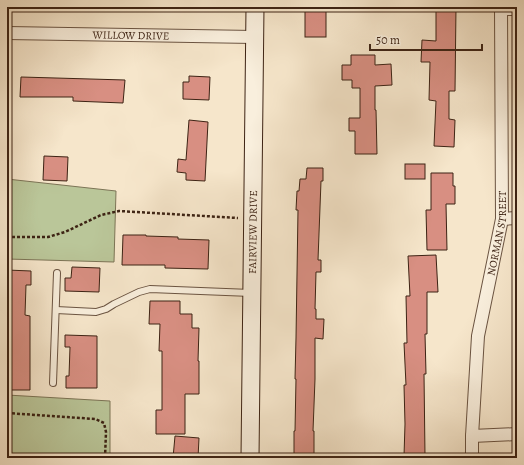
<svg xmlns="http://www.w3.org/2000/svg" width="524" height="465" viewBox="0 0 524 465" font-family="Alegreya,serif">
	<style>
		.green { fill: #bac699; stroke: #7c7456 }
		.building { fill: #d88f82; stroke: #3d2314 }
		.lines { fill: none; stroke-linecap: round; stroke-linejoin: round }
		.service-casing { stroke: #6b5442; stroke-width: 8 }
		.minor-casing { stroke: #6b5442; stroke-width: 14 }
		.secondary-casing { stroke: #3d2314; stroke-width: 19 }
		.path { stroke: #3d2314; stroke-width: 2.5; stroke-dasharray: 3 2; stroke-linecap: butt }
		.service { stroke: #f9efdd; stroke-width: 6 }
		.minor { stroke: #f9efdd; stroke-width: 12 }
		.secondary { stroke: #f9efdd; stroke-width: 17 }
		.labels { text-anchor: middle; stroke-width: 3; stroke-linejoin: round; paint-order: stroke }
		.street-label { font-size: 11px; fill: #3d2314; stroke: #f9efdd }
	</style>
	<rect width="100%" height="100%" fill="#f6e6cb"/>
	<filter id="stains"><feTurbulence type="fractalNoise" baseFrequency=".005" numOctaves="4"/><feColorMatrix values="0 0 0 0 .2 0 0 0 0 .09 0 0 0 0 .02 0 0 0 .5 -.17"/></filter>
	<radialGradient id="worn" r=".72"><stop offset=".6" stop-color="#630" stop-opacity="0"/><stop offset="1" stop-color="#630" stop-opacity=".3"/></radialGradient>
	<g class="green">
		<path d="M7,179l109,12 -2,71 -107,-3z"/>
		<path d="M7,395l103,6v57h-103z"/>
	</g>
	<g class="building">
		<rect x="305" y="7" width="21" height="30"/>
		<path d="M436,7h20l-1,84h-6v28l6,1 -1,27 -20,-1 2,-45 -7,-1 1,-38h-9l1,-22 14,1z"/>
		<path d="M351,55h24v10l16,-1 1,21 -17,1v24h1l1,44h-22v-23h-6v-13h11v-30h-8v-8h-10v-15h9z"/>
		<path d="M189,76l21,1 -1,23 -26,-1v-17h6z"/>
		<path d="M21,77l104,3 -2,23 -50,-2v-4h-53z"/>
		<path d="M189,120l19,2 -3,59 -19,-1v-7l-9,-1 1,-13 8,1z"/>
		<path d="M44,156l24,1 -1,24 -24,-1z"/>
		<rect x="405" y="164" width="20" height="15"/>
		<path d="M307,168h16v13h-2l-3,79h3v12h-5l-1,37h1v10h8l-1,20 -8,-1v41l-2,52h1v27h-20v-27h1l1,-52h-1l1,-41 2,-128h-2l1,-19h2l1,-12h6z"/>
		<path d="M431,173h22v13h2v18h-9l1,46h-20l-1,-40h5z"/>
		<path d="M123,235h23v1l32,1v2l31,1 -1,29 -43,-1v-3h-43z"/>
		<path d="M436,255l2,37h-11v42h-2l1,40h-2l1,82h-21l1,-32 -1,-39h2l-2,-42h3l-1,-47h4l-2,-40z"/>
		<path d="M72,267l28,1 -1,24 -34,-1v-13h6z"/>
		<path d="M7,270l24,1v14h-5l-1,30 5,1v74h-23z"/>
		<path d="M150,301h30v13h12v14h7l-1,33h1v33h-14v40h-29v-24h6v-59h-3l1,-27h-11z"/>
		<path d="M65,335l32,1v52h-31v-12h3l1,-29h-5z"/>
		<path d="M175,436l24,2 -1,20h-25z"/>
	</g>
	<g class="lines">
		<g class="service-casing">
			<g id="service">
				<path d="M56,310l40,2 10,-3 8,-5 25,-12 11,-3 101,4"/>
				<path d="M53,383l4,-110"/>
			</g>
		</g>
		<g class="minor-casing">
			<g id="minor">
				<path d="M501,9h16"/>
				<path id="s1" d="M7,33l247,4"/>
				<path d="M502,219l15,-1"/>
				<path d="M472,436l45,-2"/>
				<path id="s2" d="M472,458v-22l6,-100 24,-117 -1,-212"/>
			</g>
		</g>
		<g class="secondary-casing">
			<g id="secondary">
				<path id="s3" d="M250,458l5,-451"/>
			</g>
		</g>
		<g class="path">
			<path d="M7,237h41l17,-5 36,-17 18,-4 119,7"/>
			<path d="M7,413l88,6 9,4 2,9 -1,26"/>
		</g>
		<use href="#service" class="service"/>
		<use href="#minor" class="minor"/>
		<use href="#secondary" class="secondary"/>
	</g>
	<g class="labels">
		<g class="street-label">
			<text dy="4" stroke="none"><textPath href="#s1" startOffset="124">WILLOW DRIVE</textPath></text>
			<text dy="4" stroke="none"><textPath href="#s3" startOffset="226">FAIRVIEW DRIVE</textPath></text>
			<text dy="4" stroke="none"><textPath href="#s2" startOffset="227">NORMAN STREET</textPath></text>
		</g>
	</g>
	<rect width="524" height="465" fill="none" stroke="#f6e6cb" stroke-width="24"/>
	<rect x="8" y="8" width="508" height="449" fill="none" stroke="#3d2314" stroke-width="2"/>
	<rect x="12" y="12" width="500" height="441" fill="none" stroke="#3d2314"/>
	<path d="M370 44v6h112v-6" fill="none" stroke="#3d2314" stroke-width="2"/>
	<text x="376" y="44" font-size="12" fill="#3d2314" stroke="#f9efdd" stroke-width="3" paint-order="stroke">50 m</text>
	<rect width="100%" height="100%" filter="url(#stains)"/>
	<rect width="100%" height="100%" fill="url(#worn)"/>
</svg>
